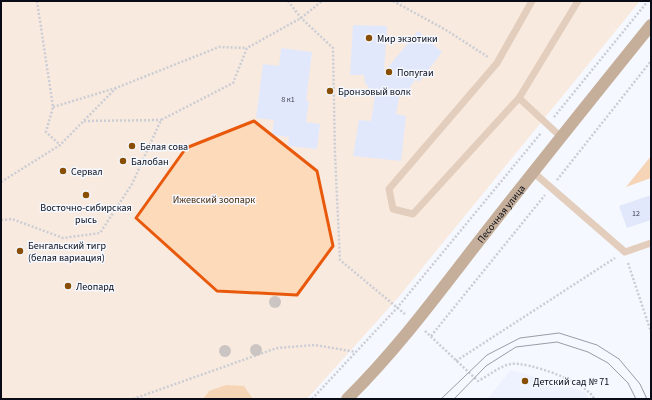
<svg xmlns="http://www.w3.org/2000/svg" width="652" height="400" viewBox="0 0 652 400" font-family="'Source Sans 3',sans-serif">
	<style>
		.built { fill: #e5ebfc }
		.green { fill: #fddab9 }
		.forest { fill: #f7ab60 }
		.building { fill: #c9d5f6 }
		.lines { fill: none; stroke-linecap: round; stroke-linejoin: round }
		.path { stroke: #979aa2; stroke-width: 2.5; stroke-dasharray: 2 2; stroke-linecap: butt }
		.service { stroke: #cd9c6e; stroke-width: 7 }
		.primary { stroke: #8a5721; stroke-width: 12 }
		.tram { stroke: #2b2e39; stroke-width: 1 }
		.tree { fill: #968778 }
		.marked { fill: none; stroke: #e8590c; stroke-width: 3; stroke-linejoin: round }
		.poi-dot { fill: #884f04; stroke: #f5f8ff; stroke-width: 1.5 }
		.labels { text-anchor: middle; stroke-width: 3; stroke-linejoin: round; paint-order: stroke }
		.number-label { font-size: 8px; fill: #393e4f }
		.poi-label { font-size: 10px; fill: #090c17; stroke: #f5f8ff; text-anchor: start }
		.park-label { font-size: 10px; fill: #482a09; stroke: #f5f8ff }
		.street-label { font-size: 10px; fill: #090c17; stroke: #f5f8ff }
	</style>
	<rect width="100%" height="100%" fill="#f5f8ff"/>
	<path class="built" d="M511,370l75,22 2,7h-101z"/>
	<path class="green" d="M1,1h639l-243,298 -90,100h-306z"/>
	<g class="forest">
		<path d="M651,156v22l-25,9z"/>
		<path d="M226,385l18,1 9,13h-50l6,-8z"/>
	</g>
	<g class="building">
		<path d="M353,25l34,1 -3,46 34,-41 24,21 -23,30 -3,-3 -10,14 -7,4 -3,17 10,2 -5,45 -48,-5 6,-36 12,1 4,-26 -10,-12 -1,-8h-14z"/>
		<path d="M281,48l31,4 -6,49h3l-3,21 14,2 -3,25 -29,-3 1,-9 -17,-2 2,-15 -18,-2 7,-54 16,2z"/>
		<path d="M651,195v25l-24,8 -8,-22z"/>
	</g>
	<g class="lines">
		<g class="path">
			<path d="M37,1l16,106 -7,25 14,13"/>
			<path d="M288,1l13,17 32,30 2,107 5,105 66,55"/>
			<path d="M393,1l53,29 42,27"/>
			<path d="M53,107l63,-19"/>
			<path d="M554,117l94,-116"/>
			<path d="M84,121l77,-1"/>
			<path d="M557,180l94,-119"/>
			<path d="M1,182l59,-37 56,-57 103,-41 28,1"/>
			<path d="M1,220l11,-1 51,19 37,-5 32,-49 29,-64 72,-37 14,-35 54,-30 21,-17"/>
			<path d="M628,263l23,69"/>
			<path d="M425,331l53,50c10,-5 22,-15 33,-17 16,-3 78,19 83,35"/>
			<path d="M431,336l114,-141"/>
			<path d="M456,361l159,-103"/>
			<path d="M133,399l144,-51 38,-3 41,7"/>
			<path d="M312,399l85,-91 144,-175"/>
		</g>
		<g class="service">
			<path d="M532,1l-35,62 -108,126 4,20 20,5 106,-116 59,-97"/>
			<path d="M519,98l42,39"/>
			<path d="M533,172l92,80 26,-9"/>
		</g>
		<path class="primary" id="s1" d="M347,399c49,-48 90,-104 132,-158 57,-73 114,-144 172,-216"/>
		<g class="tram">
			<path d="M441,399l46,-44 33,-17 39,-5 38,12 22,14 21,25 7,15"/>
			<path d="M454,399l32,-33 30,-19 41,-5 31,10 20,11 20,20 8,16"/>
		</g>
	</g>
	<g class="tree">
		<circle cx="275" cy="302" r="6"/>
		<circle cx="256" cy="350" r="6"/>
		<circle cx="225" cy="351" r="6"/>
	</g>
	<path d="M0 0H652V400H0ZM254,121l63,50 16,75 -36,49 -80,-4 -81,-73 50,-70z" fill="#f5f8ff" fill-opacity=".55" fill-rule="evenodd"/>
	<path class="marked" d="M254,121l63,50 16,75 -36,49 -80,-4 -81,-73 50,-70z"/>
	<g class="poi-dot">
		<circle cx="369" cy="38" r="4"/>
		<circle cx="389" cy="72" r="4"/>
		<circle cx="330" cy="91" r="4"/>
		<circle cx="132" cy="146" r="4"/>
		<circle cx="123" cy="161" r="4"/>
		<circle cx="63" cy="171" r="4"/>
		<circle cx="86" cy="195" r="4"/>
		<circle cx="20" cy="251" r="4"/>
		<circle cx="68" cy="286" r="4"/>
		<circle cx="525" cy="381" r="4"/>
	</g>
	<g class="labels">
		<g class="number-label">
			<text x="288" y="102">8 к1</text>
			<text x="636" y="216">12</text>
		</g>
		<g class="poi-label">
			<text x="377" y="42">Мир экзотики</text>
			<text x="397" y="76">Попугаи</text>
			<text x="338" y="95">Бронзовый волк</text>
			<text x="140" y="150">Белая сова</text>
			<text x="131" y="165">Балобан</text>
			<text x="71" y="175">Сервал</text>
			<text x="86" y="211" text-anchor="middle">Восточно-сибирская<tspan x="86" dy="12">рысь</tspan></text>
			<text x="28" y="249">Бенгальский тигр<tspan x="28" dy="12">(белая вариация)</tspan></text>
			<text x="76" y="290">Леопард</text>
			<text x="533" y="385">Детский сад № 71</text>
		</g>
		<g class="park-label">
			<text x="214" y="203">Ижевский зоопарк</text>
		</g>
		<g class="street-label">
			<text dy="4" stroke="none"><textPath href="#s1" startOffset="241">Песочная улица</textPath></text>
		</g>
	</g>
	<rect width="652" height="400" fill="none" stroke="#090c17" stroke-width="4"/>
</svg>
